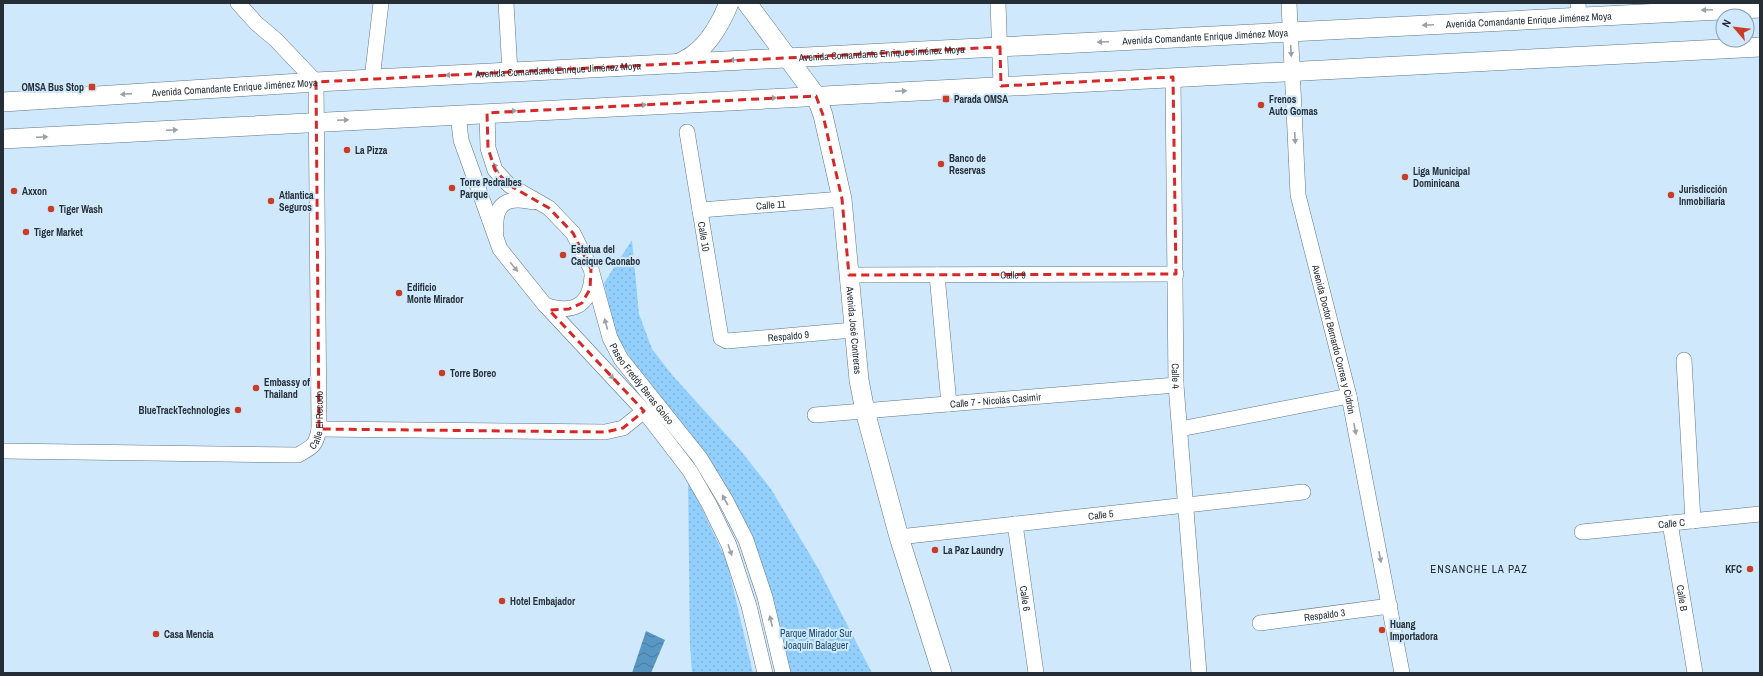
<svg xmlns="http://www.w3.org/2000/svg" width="1763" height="676" viewBox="0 0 1763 676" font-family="'Archivo Narrow',sans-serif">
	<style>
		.park { fill: url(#park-dots) }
		.water { fill: url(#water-waves) }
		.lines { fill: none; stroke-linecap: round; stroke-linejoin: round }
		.minor-casing { stroke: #5f7687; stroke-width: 16 }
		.major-casing { stroke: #5f7687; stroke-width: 20 }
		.minor { stroke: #fff; stroke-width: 15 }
		.major { stroke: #fff; stroke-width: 19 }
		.oneway { fill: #9da1a5 }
		.marked { fill: none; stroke: #d62828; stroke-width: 3; stroke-dasharray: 8 5; stroke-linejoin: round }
		.poi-dot { fill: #c93d27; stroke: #cfe8fc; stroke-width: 1.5 }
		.labels { text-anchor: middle; stroke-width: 4; stroke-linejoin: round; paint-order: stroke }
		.street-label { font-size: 10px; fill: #252e36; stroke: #cfe8fc }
		.poi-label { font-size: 10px; font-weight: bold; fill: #252e36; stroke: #cfe8fc; text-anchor: start }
		.park-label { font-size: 10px; fill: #1d4c6c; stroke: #cfe8fc }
		.neighbourhood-label { font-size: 11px; letter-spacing: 1px; fill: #252e36; stroke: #cfe8fc }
	</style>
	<defs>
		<pattern id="park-dots" width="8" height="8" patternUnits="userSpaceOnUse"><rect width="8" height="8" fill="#92cffd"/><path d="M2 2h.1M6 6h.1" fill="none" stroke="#7eb2d9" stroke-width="1.8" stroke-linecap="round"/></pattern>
		<pattern id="water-waves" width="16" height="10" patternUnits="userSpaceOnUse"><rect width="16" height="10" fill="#5896c3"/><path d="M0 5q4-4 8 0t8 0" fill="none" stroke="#497b9f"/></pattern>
	</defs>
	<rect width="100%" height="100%" fill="#cfe8fc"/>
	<g class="park">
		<path d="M632,240l7,74 13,35 21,27 68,75 30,38 48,81 53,103h-83l-20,-85 -63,-131 -75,-98 -16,-26 -11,-50z"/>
		<path d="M688,479l39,83 26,111h-61l-2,-28z"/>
	</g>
	<path class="water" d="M646,631l19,9 -14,33h-19z"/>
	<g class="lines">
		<g class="minor-casing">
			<g id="minor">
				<path d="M506,3l4,69"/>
				<path d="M998,3l3,83"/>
				<path id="s1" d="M1289,3l9,192 51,201 53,277"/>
				<path d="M1578,3l1,13"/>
				<path id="s2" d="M1173,77l3,308 23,288"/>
				<path d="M372,79l9,-76"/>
				<path id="s3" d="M487,113l1,35 7,22 14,15 40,23 24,25 18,36 19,69 11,21 79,99 26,43 20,39 19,57 18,76"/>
				<path d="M458,114l3,26 39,109 45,56 99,106 46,60 19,33 20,41 20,61 16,67"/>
				<path id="s4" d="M687,132l34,206 6,3 126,-11"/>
				<path id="s5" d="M700,210l142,-11"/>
				<path d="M496,231c-2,-28 11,-35 37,-29"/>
				<path id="s6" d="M849,275l327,-1"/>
				<path d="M937,275l12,129"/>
				<path d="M545,305c27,9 45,2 47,-29"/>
				<path d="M1684,360l9,161"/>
				<path id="s7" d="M815,415l361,-30"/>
				<path d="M319,429l286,3 18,-4 21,-17"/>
				<path d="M1180,429l169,-33"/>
				<path id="s8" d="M3,451l295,4c14,-8 18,-9 21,-26l-3,-347 -40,-42 -20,-17 -18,-20"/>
				<path id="s9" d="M1670,523l25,150"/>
				<path id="s10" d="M1015,524l21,149"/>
				<path id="s11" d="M1582,532l178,-18"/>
				<path id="s12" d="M899,537l404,-45"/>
				<path id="s13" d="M1260,623l130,-17"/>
			</g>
		</g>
		<g class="major-casing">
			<g id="major">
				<path id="s14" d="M747,3l69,93 7,19 19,84 17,181 6,31 34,126 43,136"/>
				<path d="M679,63c4,-2 10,-5 14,-8 16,-11 29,-34 36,-52"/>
				<path id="s15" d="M3,102l313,-20 1444,-74"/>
				<path d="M3,139l1757,-92"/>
			</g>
		</g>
		<use href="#minor" class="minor"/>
		<use href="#major" class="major"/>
	</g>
	<defs><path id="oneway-solid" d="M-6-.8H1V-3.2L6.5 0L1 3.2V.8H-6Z"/></defs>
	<g class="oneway">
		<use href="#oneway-solid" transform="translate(1707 10) rotate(177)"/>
		<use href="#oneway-solid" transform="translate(1428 25) rotate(177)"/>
		<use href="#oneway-solid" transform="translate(1103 42) rotate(177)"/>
		<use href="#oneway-solid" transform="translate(1291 51) rotate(87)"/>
		<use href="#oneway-solid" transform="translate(735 60) rotate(177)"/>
		<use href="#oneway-solid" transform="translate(451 75) rotate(177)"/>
		<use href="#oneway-solid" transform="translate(901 91) rotate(-3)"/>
		<use href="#oneway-solid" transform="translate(126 94) rotate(176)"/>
		<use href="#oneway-solid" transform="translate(771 98) rotate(-3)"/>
		<use href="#oneway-solid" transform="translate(641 105) rotate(-3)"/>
		<use href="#oneway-solid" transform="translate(511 111) rotate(-3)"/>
		<use href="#oneway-solid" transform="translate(343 120) rotate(-3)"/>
		<use href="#oneway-solid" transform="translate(172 130) rotate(-3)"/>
		<use href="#oneway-solid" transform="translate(42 137) rotate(-3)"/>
		<use href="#oneway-solid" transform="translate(1295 138) rotate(87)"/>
		<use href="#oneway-solid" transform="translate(496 168) rotate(-119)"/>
		<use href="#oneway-solid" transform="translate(514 267) rotate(51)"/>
		<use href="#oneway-solid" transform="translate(606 324) rotate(-105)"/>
		<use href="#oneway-solid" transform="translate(610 375) rotate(47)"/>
		<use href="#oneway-solid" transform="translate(1355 429) rotate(79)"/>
		<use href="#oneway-solid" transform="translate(725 500) rotate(-119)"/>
		<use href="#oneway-solid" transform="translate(730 550) rotate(71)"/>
		<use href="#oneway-solid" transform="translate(1380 557) rotate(79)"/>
		<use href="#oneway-solid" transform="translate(771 621) rotate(-103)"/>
	</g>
	<path class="marked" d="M1000,47l1,39 172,-9 3,197 -327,1 -7,-76 -19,-84 -7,-19 -329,17 1,35 7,22 14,15 40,23 24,25 18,36 -1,20 -8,14 -13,6 -20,1 95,101 -21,17 -18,4 -286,-3 -3,-347z"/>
	<g class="poi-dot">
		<rect x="88" y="83" width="8" height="8" rx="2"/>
		<rect x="942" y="95" width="8" height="8" rx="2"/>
		<circle cx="1261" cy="105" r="4"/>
		<circle cx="347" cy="150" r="4"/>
		<circle cx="941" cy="164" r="4"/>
		<circle cx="1405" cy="177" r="4"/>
		<circle cx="452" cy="188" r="4"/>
		<circle cx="14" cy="191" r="4"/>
		<circle cx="1671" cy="195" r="4"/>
		<circle cx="271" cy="201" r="4"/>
		<circle cx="51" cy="209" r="4"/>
		<circle cx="26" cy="232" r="4"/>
		<circle cx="563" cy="255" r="4"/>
		<circle cx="399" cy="293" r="4"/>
		<circle cx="442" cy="373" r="4"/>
		<circle cx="256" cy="388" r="4"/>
		<circle cx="238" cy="410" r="4"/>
		<circle cx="935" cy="550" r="4"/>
		<circle cx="1750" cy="569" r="4"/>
		<circle cx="502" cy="601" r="4"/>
		<circle cx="1382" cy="630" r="4"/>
		<circle cx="156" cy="634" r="4"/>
	</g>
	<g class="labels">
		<g class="street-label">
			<text dy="4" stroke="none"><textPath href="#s15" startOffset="1528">Avenida Comandante Enrique Jiménez Moya</textPath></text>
			<text dy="4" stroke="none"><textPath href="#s15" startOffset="1204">Avenida Comandante Enrique Jiménez Moya</textPath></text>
			<text dy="4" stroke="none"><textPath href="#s15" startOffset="880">Avenida Comandante Enrique Jiménez Moya</textPath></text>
			<text dy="4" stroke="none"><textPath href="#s15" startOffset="556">Avenida Comandante Enrique Jiménez Moya</textPath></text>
			<text dy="4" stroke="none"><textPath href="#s15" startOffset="232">Avenida Comandante Enrique Jiménez Moya</textPath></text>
			<text dy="4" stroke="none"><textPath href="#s5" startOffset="71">Calle 11</textPath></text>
			<text dy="4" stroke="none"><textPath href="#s4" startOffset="106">Calle 10</textPath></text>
			<text dy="4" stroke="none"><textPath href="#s6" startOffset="164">Calle 9</textPath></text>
			<text dy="4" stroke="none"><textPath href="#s14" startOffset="354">Avenida José Contreras</textPath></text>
			<text dy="4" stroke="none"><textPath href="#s4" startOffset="277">Respaldo 9</textPath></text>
			<text dy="4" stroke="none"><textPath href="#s1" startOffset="341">Avenida Doctor Bernardo Correa y Cidrón</textPath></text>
			<text dy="4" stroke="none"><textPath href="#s2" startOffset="299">Calle 4</textPath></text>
			<text dy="4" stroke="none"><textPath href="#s3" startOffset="327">Paseo Freddy Beras Goico</textPath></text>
			<text dy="4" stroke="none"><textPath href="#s7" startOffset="181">Calle 7 - Nicolás Casimir</textPath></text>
			<text dy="4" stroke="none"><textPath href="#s8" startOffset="339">Calle El Recodo</textPath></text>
			<text dy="4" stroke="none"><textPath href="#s12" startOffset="203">Calle 5</textPath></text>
			<text dy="4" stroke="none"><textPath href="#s11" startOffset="90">Calle C</textPath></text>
			<text dy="4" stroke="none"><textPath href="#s10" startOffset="75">Calle 6</textPath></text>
			<text dy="4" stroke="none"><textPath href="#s9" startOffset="76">Calle B</textPath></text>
			<text dy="4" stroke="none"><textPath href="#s13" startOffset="65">Respaldo 3</textPath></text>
		</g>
		<g class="poi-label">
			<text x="84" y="91" text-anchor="end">OMSA Bus Stop</text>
			<text x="954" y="103">Parada OMSA</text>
			<text x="1269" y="103">Frenos<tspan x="1269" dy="12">Auto Gomas</tspan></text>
			<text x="355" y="154">La Pizza</text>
			<text x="949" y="162">Banco de<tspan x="949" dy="12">Reservas</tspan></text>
			<text x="1413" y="175">Liga Municipal<tspan x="1413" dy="12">Dominicana</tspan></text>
			<text x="460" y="186">Torre Pedralbes<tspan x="460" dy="12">Parque</tspan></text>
			<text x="1679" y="193">Jurisdicción<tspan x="1679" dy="12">Inmobiliaria</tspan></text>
			<text x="22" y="195">Axxon</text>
			<text x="279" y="199">Atlantica<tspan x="279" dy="12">Seguros</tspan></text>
			<text x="59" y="213">Tiger Wash</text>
			<text x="34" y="236">Tiger Market</text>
			<text x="571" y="253">Estatua del<tspan x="571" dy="12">Cacique Caonabo</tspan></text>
			<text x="407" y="291">Edificio<tspan x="407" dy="12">Monte Mirador</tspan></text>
			<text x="450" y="377">Torre Boreo</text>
			<text x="264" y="386">Embassy of<tspan x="264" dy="12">Thailand</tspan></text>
			<text x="230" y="414" text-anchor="end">BlueTrackTechnologies</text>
			<text x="943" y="554">La Paz Laundry</text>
			<text x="1742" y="573" text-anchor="end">KFC</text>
			<text x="510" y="605">Hotel Embajador</text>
			<text x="1390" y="628">Huang<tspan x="1390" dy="12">Importadora</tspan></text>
			<text x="164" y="638">Casa Mencia</text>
		</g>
		<g class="park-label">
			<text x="816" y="637">Parque Mirador Sur<tspan x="816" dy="12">Joaquín Balaguer</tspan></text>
		</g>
		<g class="neighbourhood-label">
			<text x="1479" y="573">ENSANCHE LA PAZ</text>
		</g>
	</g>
	<rect width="1763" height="676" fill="none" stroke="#252e36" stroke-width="8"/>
	<g transform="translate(1735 28) rotate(298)"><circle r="19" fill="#cfe8fc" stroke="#8b9ead"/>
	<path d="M0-3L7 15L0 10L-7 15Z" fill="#c93d27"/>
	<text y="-6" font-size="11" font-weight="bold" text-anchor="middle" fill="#252e36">N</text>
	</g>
</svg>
